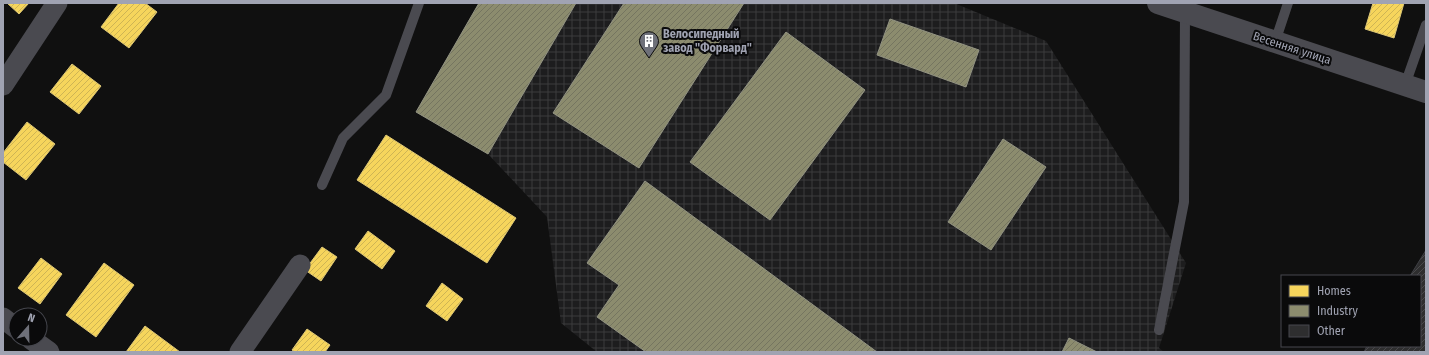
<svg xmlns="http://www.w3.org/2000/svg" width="1429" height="355" viewBox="0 0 1429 355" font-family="'Fira Sans Condensed',sans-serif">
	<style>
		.industrial { fill: url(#industrial-grid) }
		.homes { fill: url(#homes-hatch); stroke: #dcc676 }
		.industry { fill: url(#industry-hatch); stroke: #929382 }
		.building { fill: url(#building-hatch); stroke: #3e3f44 }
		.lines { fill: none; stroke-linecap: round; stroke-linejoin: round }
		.service { stroke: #4a4a50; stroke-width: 10 }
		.minor { stroke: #4a4a50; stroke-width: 21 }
		.tertiary { stroke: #4a4a50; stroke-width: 22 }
		.labels { text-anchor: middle; stroke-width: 4; stroke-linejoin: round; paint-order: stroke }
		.poi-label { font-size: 12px; font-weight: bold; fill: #a0a3b2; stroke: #0a0a0b; text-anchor: start }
		.street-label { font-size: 12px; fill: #a0a3b2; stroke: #0a0a0b }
	</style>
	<defs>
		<pattern id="industrial-grid" width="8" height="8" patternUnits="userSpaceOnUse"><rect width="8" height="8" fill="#1d1d1e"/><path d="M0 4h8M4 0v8" fill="none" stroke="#3b3b3c"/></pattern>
		<pattern id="homes-hatch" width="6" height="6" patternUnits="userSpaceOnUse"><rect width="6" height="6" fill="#f6d55c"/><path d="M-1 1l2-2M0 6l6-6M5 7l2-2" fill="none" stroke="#ceb454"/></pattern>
		<pattern id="industry-hatch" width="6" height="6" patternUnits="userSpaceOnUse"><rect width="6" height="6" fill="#8c8c6e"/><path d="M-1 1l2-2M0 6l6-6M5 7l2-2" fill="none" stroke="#757560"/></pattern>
		<pattern id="building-hatch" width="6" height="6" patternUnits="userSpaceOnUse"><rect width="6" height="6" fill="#2e2e2f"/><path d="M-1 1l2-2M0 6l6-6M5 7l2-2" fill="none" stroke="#49494b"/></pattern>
	</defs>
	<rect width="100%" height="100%" fill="#101010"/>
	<path class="industrial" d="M479,3h475l92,38 140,222 -27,85 5,4h-567l-36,-29 -14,-106 -59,-63 -72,-42z"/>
	<g class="homes">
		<path d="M7,3h22l-10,11z"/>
		<path d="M119,3h26l12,9 -28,36 -28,-21z"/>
		<path d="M1373,3h31l-10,35 -29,-9z"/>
		<path d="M72,64l29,22 -22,28 -29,-22z"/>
		<path d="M27,122l28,22 -29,36 -23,-18v-9z"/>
		<path d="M386,135l130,83 -29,45 -130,-83z"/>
		<path d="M368,231l27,20 -13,18 -27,-20z"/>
		<path d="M322,247l15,10 -16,24 -16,-11z"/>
		<path d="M41,258l21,16 -22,30 -22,-16z"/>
		<path d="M104,263l30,22 -38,52 -30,-22z"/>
		<path d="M442,283l21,16 -16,22 -21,-15z"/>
		<path d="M145,326l35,26h-54z"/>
		<path d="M307,329l23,16 -5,7h-30l-3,-2z"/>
	</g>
	<g class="industry">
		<path d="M479,3h97l-88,151 -72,-42z"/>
		<path d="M624,3h120l-105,165 -86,-55z"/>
		<path d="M890,19l89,31 -13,37 -89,-32z"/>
		<path d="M786,32l79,58 -95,130 -80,-58z"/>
		<path d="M1003,139l43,28 -55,83 -43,-28z"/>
		<path d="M645,181l232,171h-231l-49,-35 22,-32 -32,-22z"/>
		<path d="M1069,338l28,14h-35z"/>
	</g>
	<path class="building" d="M1426,250v102h-62l3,-6h53v-70h-10z"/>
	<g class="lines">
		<g class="service">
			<path d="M1275,42l13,-39"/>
			<path d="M1405,85l21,-60"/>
			<path d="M322,185l21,-47 43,-43 33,-92"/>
			<path d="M1159,330l25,-128 1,-190"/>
		</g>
		<g class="minor">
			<path d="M3,85l54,-82"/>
			<path d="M3,318l13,10"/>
			<path d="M31,339l18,13"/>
			<path d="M240,352l60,-87"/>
		</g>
		<path class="tertiary" d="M1158,3l268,89"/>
	</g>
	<defs>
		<g id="building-pin" transform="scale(1)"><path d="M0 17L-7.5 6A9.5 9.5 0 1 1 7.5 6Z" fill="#6e7079" stroke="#0a0a0b"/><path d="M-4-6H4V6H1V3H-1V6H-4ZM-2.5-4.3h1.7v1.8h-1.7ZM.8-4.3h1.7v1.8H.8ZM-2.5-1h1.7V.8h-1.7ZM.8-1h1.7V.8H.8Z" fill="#fff"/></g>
	</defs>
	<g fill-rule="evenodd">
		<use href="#building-pin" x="649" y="41"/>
	</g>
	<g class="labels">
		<g class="poi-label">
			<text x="663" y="38">Велосипедный<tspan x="663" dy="14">завод "Форвард"</tspan></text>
		</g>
		<g class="street-label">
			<text transform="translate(1292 48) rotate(18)" y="4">Весенняя улица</text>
		</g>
	</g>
	<rect width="1429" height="355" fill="none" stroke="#a0a3b2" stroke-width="8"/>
	<rect x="1281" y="275" width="140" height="72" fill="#0a0a0b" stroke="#46474e"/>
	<rect x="1289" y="285" width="20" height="12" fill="#f6d55c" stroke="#46474e"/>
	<text x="1317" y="295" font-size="12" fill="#a0a3b2">Homes</text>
	<rect x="1289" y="305" width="20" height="12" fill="#8c8c6e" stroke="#46474e"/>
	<text x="1317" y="315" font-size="12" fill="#a0a3b2">Industry</text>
	<rect x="1289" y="325" width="20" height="12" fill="#2e2e2f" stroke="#46474e"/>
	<text x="1317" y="335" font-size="12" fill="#a0a3b2">Other</text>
	<g transform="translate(28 327) rotate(20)"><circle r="19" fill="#0a0a0b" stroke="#46474e"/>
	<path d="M0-3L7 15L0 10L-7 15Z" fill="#6e7079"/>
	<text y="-6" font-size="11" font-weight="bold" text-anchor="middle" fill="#a0a3b2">N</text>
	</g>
</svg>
